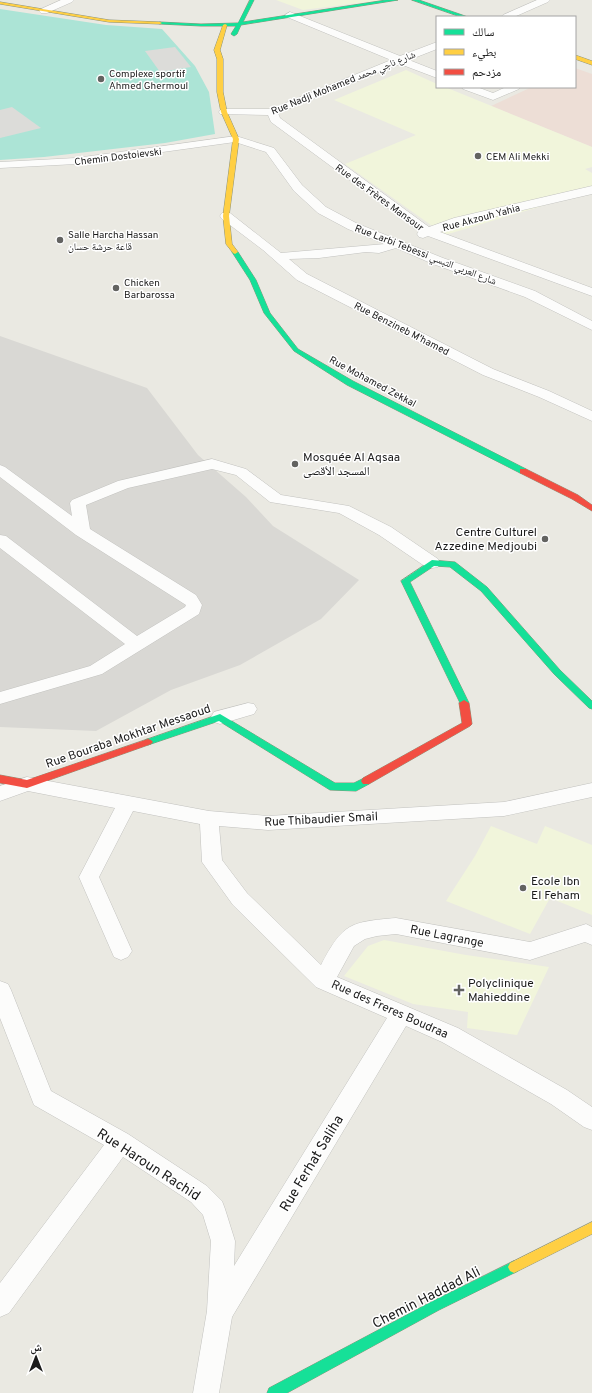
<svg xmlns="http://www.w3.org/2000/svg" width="592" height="1393" viewBox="0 0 592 1393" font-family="Overpass,'Noto Naskh Arabic',sans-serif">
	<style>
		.residential { fill: #d9d8d4 }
		.commercial { fill: #edded6 }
		.education { fill: #f1f5db }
		.pitch { fill: #ace4d6 }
		.parking { fill: #dcdcd9 }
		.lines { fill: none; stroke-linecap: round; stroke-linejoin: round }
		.street-casing { stroke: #c2c2bf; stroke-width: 1 }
		.fast-casing { stroke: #8e947b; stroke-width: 1 }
		.slow-casing { stroke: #8e947b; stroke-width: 1 }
		.jam-casing { stroke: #8e947b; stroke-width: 1 }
		.street { fill: #fcfcfb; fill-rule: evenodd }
		.fast { fill: #16e098; fill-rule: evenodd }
		.slow { fill: #ffcf43; fill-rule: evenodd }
		.jam { fill: #f24e42; fill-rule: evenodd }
		.poi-dot { fill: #636361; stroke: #fff; stroke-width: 1.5 }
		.labels { text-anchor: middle; stroke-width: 3; stroke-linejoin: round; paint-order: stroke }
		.far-poi-label { font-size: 10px; fill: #1b1b1b; stroke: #fff; text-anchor: start }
		.far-street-label { font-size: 10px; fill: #1b1b1b; stroke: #fff }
		.poi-label { font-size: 12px; fill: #1b1b1b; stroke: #fff; text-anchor: start }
		.street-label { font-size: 12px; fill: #1b1b1b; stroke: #fff }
		.near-street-label { font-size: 14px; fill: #1b1b1b; stroke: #fff }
	</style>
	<rect width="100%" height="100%" fill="#eae9e2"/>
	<path class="residential" d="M0,336l147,52 51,67 48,42 27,29 86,54 -38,39 -81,46 -69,25 -75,41 -96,-4z"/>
	<path class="commercial" d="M575,68l17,6v73l-101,-41 41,-19h43z"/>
	<g class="education">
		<path d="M276,0h107l-80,10z"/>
		<path d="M406,70l31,14v3h8l147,60v20l-7,2 7,4v18l-147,44 -100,-71 71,-29 -82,-35z"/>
		<path d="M491,826l46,18 8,-18 47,19v70l-42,-17 -20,36 -84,-33 29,-45z"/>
		<path d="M384,940l82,15 83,12 -32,68 -50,-7 1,-16 -55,-8 -69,-28 24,-30z"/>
	</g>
	<path class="pitch" d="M0,9l106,16 56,4 33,37 14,26 6,42 -50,9 -121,14 -44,3z"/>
	<g class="parking">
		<path d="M175,47l16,20 -31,5 -15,-21z"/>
		<path d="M12,107l29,21 -41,10v-28z"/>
	</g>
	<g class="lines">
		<g class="street-casing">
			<g id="street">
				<path d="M61,0h13l-2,2 -25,11h-6l-2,-2 2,-2z"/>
				<path d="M537,0h13l-2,2 -34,15h-13l2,-2z"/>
				<path d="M290,12l110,44 37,-14v7l-28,11 28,11v7l-37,-14 -122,49 2,5 149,109 25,-9 138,-32v8l-130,30 -22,8 152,56v8l-164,-60 -5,2 -4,-1 -2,-3 2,-3 -148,-109 -3,-7 -48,-1 -1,-2 1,-2 4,-1h47l120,-49 -104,-43 -2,-2z"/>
				<path d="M462,87h15l16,6 13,-6h14l-1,2 -26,11 -30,-11z"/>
				<path d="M236,136l38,12 28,37 24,22 30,16 87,35 92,33 57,30v9l-67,-33 -92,-33 -37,-16 -17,5 -13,-1 -47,6 -30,1 18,15 186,95 56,22 43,20v10l-53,-24 -56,-22 -186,-95 -34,-30 -41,-31 -2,-3 2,-3h8l51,40 104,-9 -37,-15 -30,-16 -24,-22 -28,-39 -31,-10 -159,22 -76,4v-6l76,-4z"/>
				<path d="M212,459l34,10 35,26 68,11 42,21 47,32 2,4 -2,4 -6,1 -6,-1 -47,-32 -40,-22 -69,-11 -34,-27 -24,-6 -84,19 -42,17 4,24 106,66 6,10 -3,9 -97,60 -102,30v-12l90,-26 35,-22 -125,-96v-13l6,1 131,100 48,-29 1,-2 -110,-70 -76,-58v-12l5,2 67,49 -2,-13 2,-3 46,-19z"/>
				<path d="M248,703l6,1 3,5 -3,5 -34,10 -6,-2 -3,-5 3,-5z"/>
				<path d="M27,777l182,34 59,5 236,-14 88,-19v14l-88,19 -236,14 -49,-4 3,34 25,33 74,72c22,-42 29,-43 75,-47l134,24 56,-18 6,3v18l-7,-3 -55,18 -134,-26 -19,2 -12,3 -11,7 -17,31 121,51 109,62 25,17v23l-8,-3 -33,-23 -109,-62 -36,-16 -174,291 -13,76h-26l14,-82 4,-70 -8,-26 -12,-13 -68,-45 -114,156 -9,4v-34l104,-138 -70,-40 -34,-87v-37l8,3 3,6 40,101 77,43 79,52 15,15 3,8 10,32 -1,25 153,-248 -71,-31 -83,-82 -31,-43 -2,-38 -67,-13 -34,66 33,74 -4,6 -7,3 -7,-3 -35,-80 36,-69 -87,-17 -28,10v-15z"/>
			</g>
		</g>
		<g class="fast-casing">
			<g id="fast">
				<path d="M250,0h4l-11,22 143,-22h12l-157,25 -4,9 -3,2 -3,-2 5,-8h-35l-41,-2 -2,-1 2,-1 41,2 37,-1z"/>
				<path d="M412,0h7l49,17h-7z"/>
				<path d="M233,251l5,1 18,28 14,33 28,36 55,32 173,88v4h-6l-173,-88 -53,-34 -30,-38 -14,-33 -18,-28z"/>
				<path d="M432,560l23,2 32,25 73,83 32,31v8l-3,-1 -35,-34 -73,-83 -31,-24 -16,-1 -24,16 59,121 -5,3 -3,-1 -60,-124z"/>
				<path d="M220,714l115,69h19l12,-6 3,1 2,3 -2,3 -13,7 -26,-1 -111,-69 -71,24 -3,-1 -2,-2 2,-2z"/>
				<path d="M514,1261l4,2 2,4 -2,4 -79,39 -152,83h-20l2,-5 162,-86z"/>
			</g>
		</g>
		<g class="slow-casing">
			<g id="slow">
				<path d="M0,2l109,18 51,2 2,1 -2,1 -51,-2 -109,-18z"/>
				<path d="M225,24l2,1 -7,25 3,9v33l4,20 12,27 -10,77 3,28 6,8 -3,2 -2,-1 -7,-9 -3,-28 10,-77 -12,-27 -4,-20v-33l-3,-9 9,-25z"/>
				<path d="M575,55l17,6v4l-17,-6z"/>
				<path d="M592,1222v12l-78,39 -4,-2 -2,-4 2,-4z"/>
			</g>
		</g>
		<g class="jam-casing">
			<g id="jam">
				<path d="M520,469h6l52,26 14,10v6l-20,-12 -52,-26z"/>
				<path d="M464,700l5,3 3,21 -2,2 -101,58h-6l-2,-3 2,-3 99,-55 -3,-20z"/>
				<path d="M148,739l3,1 2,2 -2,2 -124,44 -27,-5v-8l27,5z"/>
			</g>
		</g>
		<use href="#street" class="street"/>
		<use href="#fast" class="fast"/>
		<use href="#slow" class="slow"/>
		<use href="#jam" class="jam"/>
	</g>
	<g class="poi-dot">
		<circle cx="101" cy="79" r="4"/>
		<circle cx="478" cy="156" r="4"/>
		<circle cx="60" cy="240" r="4"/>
		<circle cx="116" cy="288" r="4"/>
		<circle cx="295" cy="464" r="4"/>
		<circle cx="545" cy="539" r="4"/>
		<circle cx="523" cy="888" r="4"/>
		<path d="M457 984h4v4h4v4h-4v4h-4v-4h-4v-4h4z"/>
	</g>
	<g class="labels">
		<g class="far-poi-label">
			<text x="109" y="77">Complexe sportif<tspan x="109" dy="12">Ahmed Ghermoul</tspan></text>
			<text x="486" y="160">CEM Ali Mekki</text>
			<text x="68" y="238">Salle Harcha Hassan<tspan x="68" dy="12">قاعة حرشة حسان</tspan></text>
			<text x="124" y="286">Chicken<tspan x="124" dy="12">Barbarossa</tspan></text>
		</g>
		<g class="far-street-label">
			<text transform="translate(343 82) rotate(-22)" y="4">Rue Nadji Mohamed شارع ناجي محمد</text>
			<text transform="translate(118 156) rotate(-7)" y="4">Chemin Dostoievski</text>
			<text transform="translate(380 197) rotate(36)" y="4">Rue des Frères Mansour</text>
			<text transform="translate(481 217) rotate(-15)" y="4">Rue Akzouh Yahia</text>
			<text transform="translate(426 254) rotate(21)" y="4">Rue Larbi Tebessi شارع العربي التبسي</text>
			<text transform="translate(402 328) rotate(27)" y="4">Rue Benzineb M'hamed</text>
			<text transform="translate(373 381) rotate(28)" y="4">Rue Mohamed Zekkal</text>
		</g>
		<g class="poi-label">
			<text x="303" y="461">Mosquée Al Aqsaa<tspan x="303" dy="14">المسجد الأقصى</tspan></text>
			<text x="537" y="536" text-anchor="end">Centre Culturel<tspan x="537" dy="14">Azzedine Medjoubi</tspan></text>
			<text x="531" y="885">Ecole Ibn<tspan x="531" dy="14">El Feham</tspan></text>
			<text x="468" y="987">Polyclinique<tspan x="468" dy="14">Mahieddine</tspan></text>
		</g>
		<g class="street-label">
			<text transform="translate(128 736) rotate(-19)" y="4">Rue Bouraba Mokhtar Messaoud</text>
			<text transform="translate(321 819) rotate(-3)" y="4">Rue Thibaudier Smail</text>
			<text transform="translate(447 936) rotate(11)" y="4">Rue Lagrange</text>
			<text transform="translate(390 1009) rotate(24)" y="4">Rue des Freres Boudraa</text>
		</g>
		<g class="near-street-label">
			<text transform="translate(311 1163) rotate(-59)" y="5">Rue Ferhat Saliha</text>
			<text transform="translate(149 1164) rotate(33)" y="5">Rue Haroun Rachid</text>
			<text transform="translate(426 1297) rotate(-27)" y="5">Chemin Haddad Ali</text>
		</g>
	</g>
	<rect x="436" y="16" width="140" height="72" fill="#ffffff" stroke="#a4a4a4"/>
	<rect x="444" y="29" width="20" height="6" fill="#16e098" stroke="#a4a4a4"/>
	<text x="472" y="36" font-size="12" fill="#1b1b1b">سالك</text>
	<rect x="444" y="49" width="20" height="6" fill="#ffcf43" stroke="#a4a4a4"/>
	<text x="472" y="56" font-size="12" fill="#1b1b1b">بطيء</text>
	<rect x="444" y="69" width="20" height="6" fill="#f24e42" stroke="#a4a4a4"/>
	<text x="472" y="76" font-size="12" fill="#1b1b1b">مزدحم</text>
	<g transform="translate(36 1357)" stroke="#ffffff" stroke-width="3" paint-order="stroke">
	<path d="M0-3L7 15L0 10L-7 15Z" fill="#1b1b1b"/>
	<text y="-6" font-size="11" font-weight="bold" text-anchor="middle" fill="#1b1b1b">ش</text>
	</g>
</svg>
